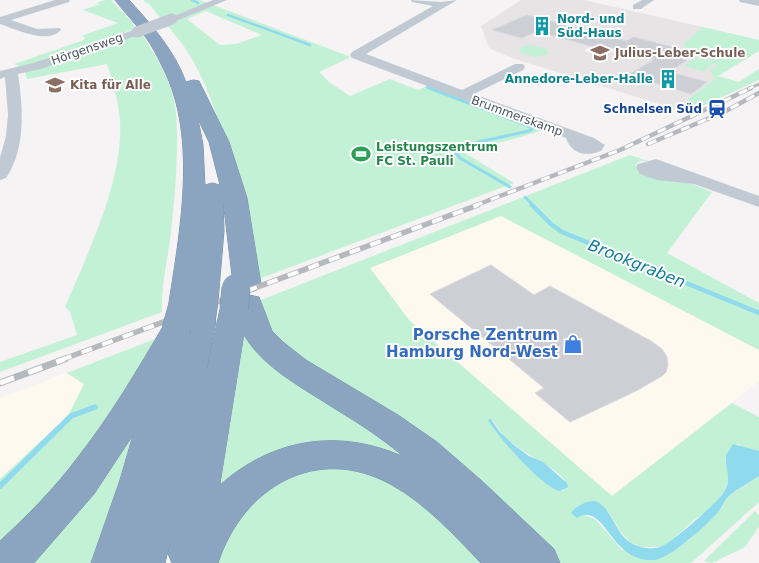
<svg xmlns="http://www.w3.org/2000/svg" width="759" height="563" viewBox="0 0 759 563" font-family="'DejaVu Sans',sans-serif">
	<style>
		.commercial { fill: #fdf9ef }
		.education { fill: #e6e4e5 }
		.green { fill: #c3f1d5; fill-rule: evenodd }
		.water { fill: #90daee }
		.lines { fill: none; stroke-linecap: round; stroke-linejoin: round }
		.stream-far3 { stroke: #90daee; stroke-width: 2.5 }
		.stream-far2 { stroke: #90daee; stroke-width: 3 }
		.stream-far1 { stroke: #90daee; stroke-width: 4.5 }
		.stream { stroke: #90daee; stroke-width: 5.5 }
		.building { fill: #cdcfd5; stroke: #d7d9de }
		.highway-casing { stroke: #7690ad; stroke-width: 1 }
		.minor { fill: #c1cad2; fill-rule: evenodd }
		.highway { fill: #8ba5c1; fill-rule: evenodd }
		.rail-far3-casing { stroke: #b5b8bd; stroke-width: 3 }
		.rail-far2-casing { stroke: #b5b8bd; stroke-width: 4.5 }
		.rail-far1-casing { stroke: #b5b8bd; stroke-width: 5.5 }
		.rail-casing { stroke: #b5b8bd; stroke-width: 7 }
		.rail-far3 { stroke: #fff; stroke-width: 2; stroke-dasharray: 6; stroke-linecap: butt }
		.rail-far2 { stroke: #fff; stroke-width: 3; stroke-dasharray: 9; stroke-linecap: butt }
		.rail-far1 { stroke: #fff; stroke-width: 4; stroke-dasharray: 11; stroke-linecap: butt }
		.rail { stroke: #fff; stroke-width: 5; stroke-dasharray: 15; stroke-linecap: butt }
		.highway-bridge-casing { stroke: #7690ad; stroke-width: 29; stroke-linecap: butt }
		.minor-bridge { stroke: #c1cad2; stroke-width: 11 }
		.highway-bridge { stroke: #8ba5c1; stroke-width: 28 }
		.labels { text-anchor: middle; stroke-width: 4; stroke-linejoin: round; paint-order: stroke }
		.far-culture-label { font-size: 12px; font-weight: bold; fill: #0d838f; stroke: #fff; text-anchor: start }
		.far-street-label { font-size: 12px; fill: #4a5661; stroke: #fff }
		.far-education-label { font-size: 12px; font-weight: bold; fill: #785e54; stroke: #fff; text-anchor: start }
		.far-transit-label { font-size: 12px; font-weight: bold; fill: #164399; stroke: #fff; text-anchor: end }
		.far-leisure-label { font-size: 12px; font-weight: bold; fill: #27864d; stroke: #fff; text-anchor: start }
		.shop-label { font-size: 15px; font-weight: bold; fill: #366cbe; stroke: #fff; text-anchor: end }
		.water-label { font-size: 16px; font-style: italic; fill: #0c7c9b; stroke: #fff }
	</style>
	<rect width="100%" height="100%" fill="#f5f3f3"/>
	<g class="commercial">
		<path d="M501,216l258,134v31l-147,115 -203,-176 -39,-52z"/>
		<path d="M66,373l18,11 -16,32 -68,62v-80z"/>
	</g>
	<path class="education" d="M521,0h63l119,27 -21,18 36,19 -3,15 -40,30 -160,-50 -26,-11 -8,-22z"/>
	<g class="green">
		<path d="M105,0h6l22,23 1,6 -74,27 -3,-1 -36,12 -7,-3 70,-24 1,-3 -4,-1 37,-13 -35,-13 17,-6 -4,-1z"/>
		<path d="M143,0h57l151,57 -32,15 10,10 21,14 40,-17 28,11 11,-5 118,44 -82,24 49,30 -258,97c-16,-70 -30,-169 -69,-229 -6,-10 -14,-18 -21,-27l18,-10 -22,6 -12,-15zM206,11l56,24 -26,9 -16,1 -33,-26z"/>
		<path d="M703,27l56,13v11l-41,25 21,6 20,-13v11l-72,33 -12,-4 40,-30 -5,-8 7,-7 -2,-1 -12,8 -19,-5 13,-9 14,4 -29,-16z"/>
		<path d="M141,33c16,24 33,52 35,81 3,34 -1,84 -5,118 -3,27 -10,53 -9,80l-162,60v-10l77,-27 -7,-24 -5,-4c23,-54 63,-136 54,-195 -2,-16 -7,-32 -12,-48l-80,15 -2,-7z"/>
		<path d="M531,45l15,3 3,6 -12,3 -16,-4 -2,-5z"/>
		<path d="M630,155l18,6h-8l-5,4 5,7 45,9 27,11 -45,61 92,50v47l-258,-134 -131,52 39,52 203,176 120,-93 27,14v34l-9,-1 -13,-6 -12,15 4,19 -5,14 -17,20 -12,7 -24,22 -10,6h-20l-11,-5 -10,-11 -12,-20 -24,4 11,4 27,31 42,6 25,-16 30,-29 10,-15 30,-20v26l-68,61h-141l-280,-227 -14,-34zM489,420h4c14,27 43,36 65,53l6,6 -1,12c-16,2 -66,-56 -74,-71z"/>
		<path d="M242,319l197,157 -80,-29 -149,60z"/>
		<path d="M155,339l-6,16 -34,62 -115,140v-78l68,-63 16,-32 -17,-11z"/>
		<path d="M137,426l-43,137h-74z"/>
		<path d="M326,461l72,19 87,83h-274l36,-68z"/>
		<path d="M755,511l4,4v12l-14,20 -33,16 -8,-2z"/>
	</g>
	<g class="water">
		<path d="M491,419l8,12 15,14 15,11 14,6 24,21 1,4 -8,4c-17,-3 -63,-55 -72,-71z"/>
		<path d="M733,444l26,7v25c-9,6 -20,12 -29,19 -5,4 -7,11 -11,16 -11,13 -47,46 -64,49 -40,3 -47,-43 -67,-45 -4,-1 -8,1 -11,3l-6,-5c5,-7 16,-13 25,-12 18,10 19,34 37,43 8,4 18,6 27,3 12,-4 57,-44 64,-55 9,-16 0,-23 2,-37z"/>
	</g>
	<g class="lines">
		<g class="stream-far3">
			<path d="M192,0l6,3"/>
			<path d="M228,15l82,30"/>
			<path d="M427,87l6,2"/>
		</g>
		<g class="stream-far2">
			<path d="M429,88l102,39 1,2 -3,2 -51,11 -23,10 5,6 50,29"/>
			<path d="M525,197l9,9"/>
		</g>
		<path class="stream-far1" d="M532,205l20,20 10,7 197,81"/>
		<path class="stream" d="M0,486l71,-70 24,-9"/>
	</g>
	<g class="building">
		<path d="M527,15l99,26 8,-4 58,15 -10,7 5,1 -18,12 38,10 -16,12 -63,-19 26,-15 -55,-15 -5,2 -57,-16 -15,7 -30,-8z"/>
		<path d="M491,265l43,30 16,-9 101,55 11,8 5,8 1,8 -2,7 -4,4 -26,15 -66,31 -35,-29 9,-5 -114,-94z"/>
	</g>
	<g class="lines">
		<g class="highway-casing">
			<path id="highway" d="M115,0h14c23,25 45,50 57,82l7,-2 6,1 30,61 18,56 14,86 -4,6 -10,3 -10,-3 -4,-6 -10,-84 1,31 -6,70 -4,7 -10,2 -7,-2 -3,5 7,-2 10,3 5,7 -12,62 16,-74 4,-7 13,-2 2,-3 10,-2 10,2 13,34 11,11 23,18 92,55 39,27 45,39 72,68 6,14h-79c-27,-28 -55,-59 -89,-78 -75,-42 -149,2 -174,78h-46l-4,-9 3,-16 -6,25h-74l29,-83 13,-45 -39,59 -60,69h-34v-22c28,-26 55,-53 78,-84 33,-42 60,-88 87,-134l11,-3 10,3 3,-6 -7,2 -10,-3 -4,-7c11,-74 31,-170 -5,-241 -5,-10 -11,-23 -19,-33 -9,-12 -20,-23 -29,-35zM198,119l11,23 11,43 -8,-2 -7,2 -2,-40zM244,335c19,32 54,50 85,70 26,16 52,32 75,52 -65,-29 -131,-19 -184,28z"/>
		</g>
		<g class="minor">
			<path d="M55,0h15l-1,2 -58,18 26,9 23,-1 1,2c-14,15 -45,-1 -61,-6v-7z"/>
			<path d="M213,0h14l-51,21h-8l-1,-2z"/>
			<path d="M411,0l30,2 16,-2 -91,54 96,36 53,-26h8l2,3 -2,3 -49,24 120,44 11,7 -4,6c-15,6 -30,3 -35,-13l-214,-80 -2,-3 2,-3 81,-46 -21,-4z"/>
			<path d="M642,0h12l-13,9h-8v-4z"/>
			<path d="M739,0h20v6l-19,-4z"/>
			<path d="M137,29l6,3 -2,2 -100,35 -23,5c5,34 8,75 -12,104l-6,2v-22l6,-22 2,-21 -3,-38 -5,2v-8l33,-8z"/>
			<path d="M656,159l103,37v11l-65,-23 -37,-4 -17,-6 -4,-7 2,-3z"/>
		</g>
		<use href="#highway" class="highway"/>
		<g class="rail-far3-casing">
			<path id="rail-far3" d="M748,89l11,-5"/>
		</g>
		<g class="rail-far2-casing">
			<g id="rail-far2">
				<path d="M648,144l76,-32 35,-19"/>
				<path d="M474,206l146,-56 131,-62"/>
			</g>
		</g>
		<g class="rail-far1-casing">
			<path id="rail-far1" d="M61,360l417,-155"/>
		</g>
		<g class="rail-casing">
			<path id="rail" d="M0,383l65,-24"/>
		</g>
		<use href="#rail-far3" class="rail-far3"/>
		<use href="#rail-far2" class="rail-far2"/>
		<use href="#rail-far1" class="rail-far1"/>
		<use href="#rail" class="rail"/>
		<g class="highway-bridge-casing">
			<g id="highway-bridge">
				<path d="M234,309l2,-21"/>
				<path d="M201,321l3,-20"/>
				<path d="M176,330l6,-21"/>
			</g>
		</g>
		<path class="minor-bridge" d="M137,32l35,-13"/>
		<use href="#highway-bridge" class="highway-bridge"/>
	</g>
	<defs>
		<g id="building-bare" transform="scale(1.5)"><path d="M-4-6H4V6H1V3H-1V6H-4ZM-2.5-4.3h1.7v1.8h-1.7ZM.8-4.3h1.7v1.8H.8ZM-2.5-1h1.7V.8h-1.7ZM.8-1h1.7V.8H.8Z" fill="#0f9aa8" stroke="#fff" stroke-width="2.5" paint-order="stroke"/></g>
		<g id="school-bare" transform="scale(1.5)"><path d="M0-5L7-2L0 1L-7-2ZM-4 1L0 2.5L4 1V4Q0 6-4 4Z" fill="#8d6e63" stroke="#fff" stroke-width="2.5" paint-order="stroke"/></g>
		<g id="station-bare" transform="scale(1.5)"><path d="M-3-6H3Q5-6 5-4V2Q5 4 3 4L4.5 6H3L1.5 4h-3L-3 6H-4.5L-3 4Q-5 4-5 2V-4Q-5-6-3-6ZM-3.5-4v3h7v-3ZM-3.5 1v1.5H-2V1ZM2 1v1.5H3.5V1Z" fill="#1a4fb4" stroke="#fff" stroke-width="2.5" paint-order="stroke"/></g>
		<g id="stadium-bare" transform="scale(1.5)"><path d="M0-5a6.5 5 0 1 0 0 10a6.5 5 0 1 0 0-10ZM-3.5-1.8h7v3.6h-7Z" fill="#2e9e5b" stroke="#fff" stroke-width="2.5" paint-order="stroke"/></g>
		<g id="shop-bare" transform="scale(1.5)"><path d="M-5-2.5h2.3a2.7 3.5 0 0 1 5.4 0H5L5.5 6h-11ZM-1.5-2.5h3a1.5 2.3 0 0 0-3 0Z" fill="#3f7fe0" stroke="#fff" stroke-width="2.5" paint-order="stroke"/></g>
	</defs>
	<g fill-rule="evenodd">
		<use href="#building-bare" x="542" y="26"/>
		<use href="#school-bare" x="600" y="53"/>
		<use href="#building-bare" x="668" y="79"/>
		<use href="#school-bare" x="55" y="85"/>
		<use href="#station-bare" x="717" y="109"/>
		<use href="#stadium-bare" x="361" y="154"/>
		<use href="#shop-bare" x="573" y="344"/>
	</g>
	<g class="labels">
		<g class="far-culture-label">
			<text x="557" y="23">Nord- und<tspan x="557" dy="14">Süd-Haus</tspan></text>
			<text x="653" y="83" text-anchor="end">Annedore-Leber-Halle</text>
		</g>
		<g class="far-street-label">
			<text transform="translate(87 49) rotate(-19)" y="4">Hörgensweg</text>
			<text transform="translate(517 116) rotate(20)" y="4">Brummerskamp</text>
		</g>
		<g class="far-education-label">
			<text x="615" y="57">Julius-Leber-Schule</text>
			<text x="70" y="89">Kita für Alle</text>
		</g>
		<g class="far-transit-label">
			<text x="702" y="113">Schnelsen Süd</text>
		</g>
		<g class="far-leisure-label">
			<text x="376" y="151">Leistungszentrum<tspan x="376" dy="14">FC St. Pauli</tspan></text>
		</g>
		<g class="shop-label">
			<text x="558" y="340">Porsche Zentrum<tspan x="558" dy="17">Hamburg Nord-West</tspan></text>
		</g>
		<g class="water-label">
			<text transform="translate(637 263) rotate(22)" y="6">Brookgraben</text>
		</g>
	</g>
</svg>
